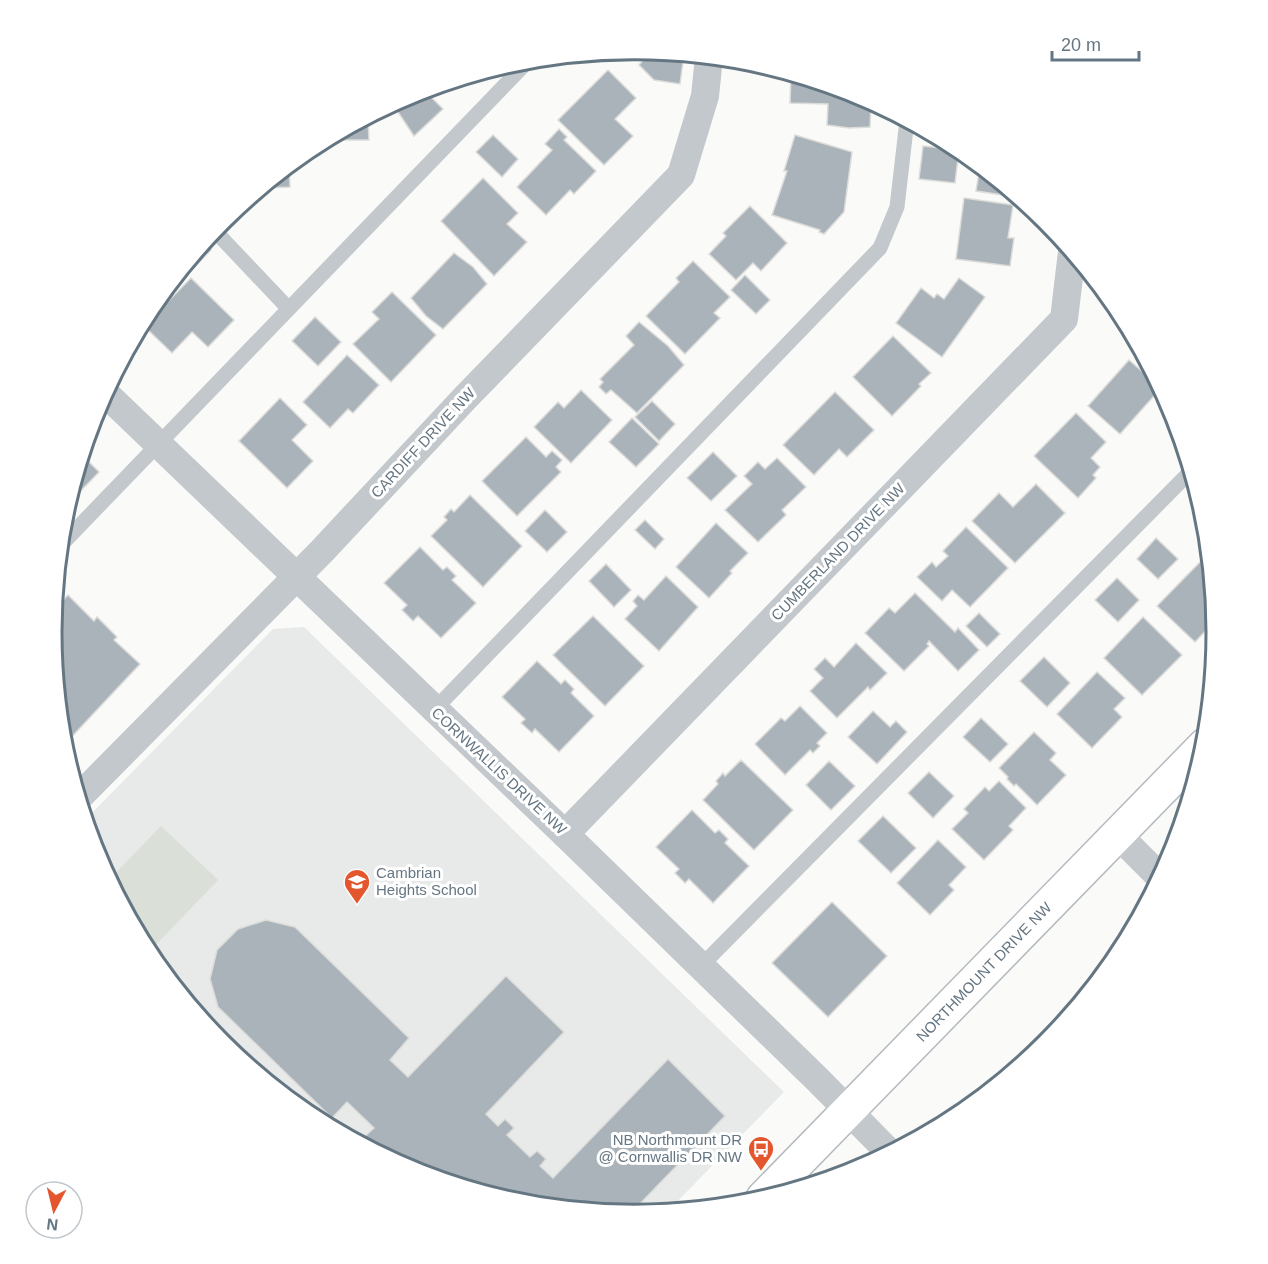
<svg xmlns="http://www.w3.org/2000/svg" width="1268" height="1264" viewBox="0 0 1268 1264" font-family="Helvetica,sans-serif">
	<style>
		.built { fill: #e8e9e9 }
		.green { fill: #dadfd7 }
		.building { fill: #aab3b9; stroke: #dcdcda; stroke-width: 1.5 }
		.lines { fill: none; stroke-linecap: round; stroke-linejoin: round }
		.secondary-casing { stroke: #b3babf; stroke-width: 36 }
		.lane { stroke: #c3c8cc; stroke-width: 15 }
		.street { stroke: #c3c8cc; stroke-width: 28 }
		.secondary { stroke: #fff; stroke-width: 33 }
		.labels { text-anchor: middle; stroke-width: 6; stroke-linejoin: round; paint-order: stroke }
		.street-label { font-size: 15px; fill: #657683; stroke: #fff }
		.poi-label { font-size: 15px; fill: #657683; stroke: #fff; text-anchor: start }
		.rim { fill: none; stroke: #657683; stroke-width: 3 }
	</style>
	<rect width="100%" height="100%" fill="#fafaf8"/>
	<path class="built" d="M304,627l480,465 -116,119 -34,3 -114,-11 -109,-33 -101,-54 -88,-72 -73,-89 -53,-100 -11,-35 188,-191z"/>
	<path class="green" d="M161,826l57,54 -70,73 -39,-73z"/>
	<g class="building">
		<path d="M636,50l48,4 -4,30 -26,-4 -15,-15 6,-7z"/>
		<path d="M608,70l28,28 -21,21 18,17 -29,29 -46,-45z"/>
		<path d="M791,74l66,20 14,8 -1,25 -21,1 -22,-3 1,-21 -38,-1z"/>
		<path d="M424,90l19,19 -29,27 -20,-30 8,-7z"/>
		<path d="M368,117l1,23h-45z"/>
		<path d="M559,129l8,8 -3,3 32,31 -22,23 -4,-4 -24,25 -29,-28 35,-37 -7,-6z"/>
		<path d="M493,135l25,24 -16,18 -26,-25z"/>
		<path d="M795,135l57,17 -8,60 -20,22 -5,-2 1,-2 -48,-15 15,-44h-3z"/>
		<path d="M923,146l36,4 -4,33 -36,-4z"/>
		<path d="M289,165l1,22 -29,1z"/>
		<path d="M980,166l37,31 -41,-6z"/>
		<path d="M483,178l35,35 -11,11 20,18 -33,34 -53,-55z"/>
		<path d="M964,198l49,7 -5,33h6l-4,28 -54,-7z"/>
		<path d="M750,206l37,37 -26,28 -8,-8 -17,17 -27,-26 17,-18 -3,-3z"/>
		<path d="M203,243l8,7 -25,25 -5,-5z"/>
		<path d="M454,253l19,14 14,17 -44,45 -17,-13 -15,-18z"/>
		<path d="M693,261l37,36 -16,16 6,5 -35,36 -39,-38 33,-34 -3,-4z"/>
		<path d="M745,275l25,25 -14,14 -25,-24z"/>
		<path d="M191,278l43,42 -26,27 -16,-15 -20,21 -28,-27z"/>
		<path d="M959,278l26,19 -43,60 -46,-34 25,-35 13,10 3,-4 7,5z"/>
		<path d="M392,292l44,43 -45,47 -38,-38 26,-25 -7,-7z"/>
		<path d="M315,317l26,25 -23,24 -26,-25z"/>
		<path d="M639,322l29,24 16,19 -47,48 -26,-23 -5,4 -7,-7 4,-5 -3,-3 34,-34 -8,-9z"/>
		<path d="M893,336l38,37 -12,11 2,2 -29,30 -39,-39z"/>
		<path d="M347,355l32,30 -26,28 -5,-4 -18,19 -27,-26z"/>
		<path d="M1129,360l32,28 -41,46 -32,-28z"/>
		<path d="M581,390l31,30 -41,43 -37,-36 24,-25 6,6z"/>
		<path d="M835,392l39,38 -27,27 -8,-8 -25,26 -31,-30z"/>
		<path d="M280,398l27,27 -15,15 21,21 -26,27 -48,-47z"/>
		<path d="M652,401l23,23 -16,17 -24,-24z"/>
		<path d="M1076,413l30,29 -15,16 9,9 -7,8 3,3 -18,20 -44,-42z"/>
		<path d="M632,418l27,26 -23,23 -27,-25z"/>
		<path d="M526,437l20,20 6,-6 10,9 -6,7 5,5 -44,44 -35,-35z"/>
		<path d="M713,452l24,24 -26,25 -24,-23z"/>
		<path d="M82,455l17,17 -32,33z"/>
		<path d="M777,458l29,29 -24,23 4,5 -28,27 -33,-32 27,-26 -8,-8 14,-14 7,7z"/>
		<path d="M1036,484l29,29 -50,50 -43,-42 27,-28 14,14z"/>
		<path d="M470,495l52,51 -39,41 -52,-51 16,-16 -3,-3 7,-8 3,3z"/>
		<path d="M545,510l22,22 -20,20 -22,-21z"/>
		<path d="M645,520l19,19 -9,10 -20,-19z"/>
		<path d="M716,523l32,30 -18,18 2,2 -23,25 -33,-31z"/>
		<path d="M966,527l42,41 -38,39 -18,-17 -10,11 -25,-24 15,-15 4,5 12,-11 -5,-5z"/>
		<path d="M1156,538l22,21 -20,20 -21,-20z"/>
		<path d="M420,547l23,23 4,-3 9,9 -4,4 24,23 -35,35 -23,-22 -5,5 -11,-11 5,-5 -23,-22z"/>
		<path d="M1204,558l6,6 5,57 -20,21 -38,-36z"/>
		<path d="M606,564l25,26 -17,17 -25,-26z"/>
		<path d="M666,576l32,31 -39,44 -34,-32 12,-13 -4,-5 5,-6 6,5z"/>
		<path d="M1117,578l22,22 -21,22 -23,-22z"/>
		<path d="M915,593l40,39 3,-4 21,22 -21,21 -29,-30 -2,3 2,2 -25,25 -39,-38 24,-25 6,5z"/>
		<path d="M68,595l26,26 3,-4 20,20 -3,3 26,24 -77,82 -11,-114 2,-22z"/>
		<path d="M979,613l21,21 -13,13 -21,-21z"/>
		<path d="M593,616l51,50 -39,40 -52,-51z"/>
		<path d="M1143,617l39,38 -40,40 -38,-37z"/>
		<path d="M856,643l31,30 -17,17 -2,-3 -31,31 -27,-27 13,-13 -9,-9 11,-11 9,9z"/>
		<path d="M1044,657l26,26 -23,24 -27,-26z"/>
		<path d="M537,661l24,23 4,-4 9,9 -3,4 23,23 -35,36 -24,-23 -3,4 -11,-10 4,-4 -23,-22z"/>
		<path d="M1097,672l28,26 -11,11 8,8 -30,31 -35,-34z"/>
		<path d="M800,706l27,27 -10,10 3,3 -7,7 -3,-3 -25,25 -30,-31 26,-26 4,3z"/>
		<path d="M873,711l17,16 6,-6 11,11 -30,32 -29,-27z"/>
		<path d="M981,718l27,26 -18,18 -27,-25z"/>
		<path d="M1034,732l22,21 -6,7 16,15 -29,30 -21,-21 -2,2 -7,-7 1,-2 -9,-9z"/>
		<path d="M741,760l52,50 -39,40 -51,-50 15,-16 -2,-3 7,-8 2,3z"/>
		<path d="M829,761l26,25 -24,24 -25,-25z"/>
		<path d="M929,772l25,24 -21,22 -25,-25z"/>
		<path d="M999,781l27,27 -17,18 4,4 -29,30 -32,-31 16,-16 -4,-4 21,-22 4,4z"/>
		<path d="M692,810l23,23 4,-3 9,9 -3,4 24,23 -36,37 -24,-24 -4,4 -10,-10 4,-4 -23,-22z"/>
		<path d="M883,816l33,32 -25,25 -33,-32z"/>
		<path d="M938,840l28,27 -17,18 5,5 -24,25 -33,-32z"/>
		<path d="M832,902l55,54 -59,61 -56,-54z"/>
		<path d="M266,920l29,7 114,111 -19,22 18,17 98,-101 58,56 -78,82 12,12 7,-7 9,9 -7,7 23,22 7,-6 9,8 -6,7 13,12 115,-119 57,57 -95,98 -110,-11 -109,-33 -51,-29 14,-13 -27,-26 -15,16 -114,-111 -8,-28 7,-29 21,-21z"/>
		<path d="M1089,992l-40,47 -6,-6 18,-13z"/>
	</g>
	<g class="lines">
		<g class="secondary-casing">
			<path id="secondary" d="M763,1198l442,-453"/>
		</g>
		<g class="lane">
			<path d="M214,230l74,78"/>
			<path d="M60,546l469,-486"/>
			<path d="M434,710l446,-462 17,-41 10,-87"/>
			<path d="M701,966l490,-495"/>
		</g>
		<g class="street">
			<path d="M105,393l460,441 253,246 72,73"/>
			<path d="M78,798l244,-247 142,-152 217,-224 24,-79 4,-39"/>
			<path d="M565,834l499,-515 8,-67"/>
			<path d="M1118,835l42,42"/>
		</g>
		<use href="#secondary" class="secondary"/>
	</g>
	<defs>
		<g id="school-pin" transform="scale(1.35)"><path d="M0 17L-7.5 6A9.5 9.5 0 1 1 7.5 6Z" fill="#e4572e" stroke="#fff"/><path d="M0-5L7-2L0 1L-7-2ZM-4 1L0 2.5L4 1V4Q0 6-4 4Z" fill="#fff"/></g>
		<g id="bus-pin" transform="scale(1.35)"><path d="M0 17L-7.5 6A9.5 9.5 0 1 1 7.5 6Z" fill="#e4572e" stroke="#fff"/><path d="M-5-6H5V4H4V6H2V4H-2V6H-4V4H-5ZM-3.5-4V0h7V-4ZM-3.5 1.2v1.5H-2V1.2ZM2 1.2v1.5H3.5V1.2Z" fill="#fff"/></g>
	</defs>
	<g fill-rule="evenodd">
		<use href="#school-pin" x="357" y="882"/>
		<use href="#bus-pin" x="761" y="1149"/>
	</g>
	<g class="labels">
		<g class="street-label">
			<text transform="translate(423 443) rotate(-47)" y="5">CARDIFF DRIVE NW</text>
			<text transform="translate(838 552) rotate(-46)" y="5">CUMBERLAND DRIVE NW</text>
			<text transform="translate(499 771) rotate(43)" y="5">CORNWALLIS DRIVE NW</text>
			<text transform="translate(984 972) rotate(-46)" y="5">NORTHMOUNT DRIVE NW</text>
		</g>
		<g class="poi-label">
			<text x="376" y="878">Cambrian<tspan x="376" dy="17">Heights School</tspan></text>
			<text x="742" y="1145" text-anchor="end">NB Northmount DR<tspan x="742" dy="17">@ Cornwallis DR NW</tspan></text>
		</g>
	</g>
	<path d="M0 0H1268V1264H0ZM62 632a572 572 0 1 1 1144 0a572 572 0 1 1-1144 0Z" fill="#fff" fill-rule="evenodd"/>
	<path class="rim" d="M62 632a572 572 0 1 1 1144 0a572 572 0 1 1-1144 0Z"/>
	<g transform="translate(54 1210) rotate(187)"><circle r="28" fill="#ffffff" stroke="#c1c8cd" stroke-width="1.5"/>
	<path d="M0-4.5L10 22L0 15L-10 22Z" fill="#e4572e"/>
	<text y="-9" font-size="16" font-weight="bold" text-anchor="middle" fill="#657683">N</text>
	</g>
	<path d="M1052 51v9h87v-9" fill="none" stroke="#657683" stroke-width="3"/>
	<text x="1061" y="51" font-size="18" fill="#657683" stroke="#ffffff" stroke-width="4.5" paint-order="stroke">20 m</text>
</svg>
